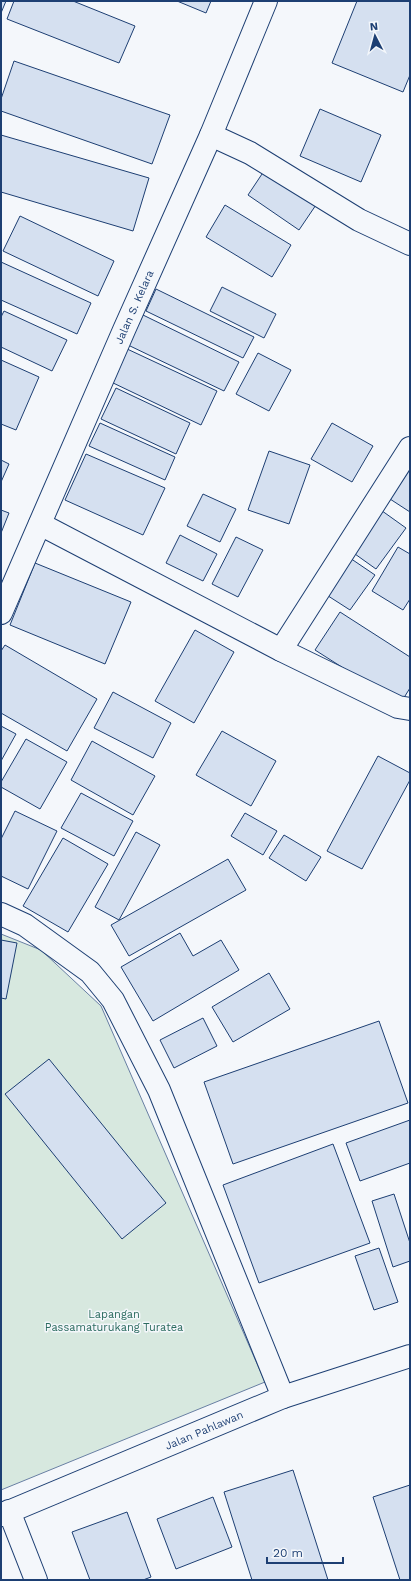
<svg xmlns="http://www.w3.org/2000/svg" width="411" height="1581" viewBox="0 0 411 1581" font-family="'Work Sans',sans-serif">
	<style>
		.green { fill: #d7e8df; stroke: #687fa3 }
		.building { fill: #d5e0f0; stroke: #1d3f73 }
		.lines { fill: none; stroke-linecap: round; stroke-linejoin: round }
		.minor-casing { stroke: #1d3f73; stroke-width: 24 }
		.major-casing { stroke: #1d3f73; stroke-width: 24 }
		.highway-casing { stroke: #1d3f73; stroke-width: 24 }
		.minor { stroke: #f4f7fb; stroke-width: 22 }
		.major { stroke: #f4f7fb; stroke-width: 22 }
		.highway { stroke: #f4f7fb; stroke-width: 22 }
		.labels { text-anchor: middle; stroke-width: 3; stroke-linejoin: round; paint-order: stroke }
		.street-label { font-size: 11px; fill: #1d3f73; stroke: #f4f7fb }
		.park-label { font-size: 11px; fill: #2c6c60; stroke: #f4f7fb }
	</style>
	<rect width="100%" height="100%" fill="#f4f7fb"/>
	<path class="green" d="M1,934l40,16 60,56 164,376 -264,108z"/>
	<g class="building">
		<path d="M1,1h5l-5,12z"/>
		<path d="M14,1h59l62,25 -16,37 -112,-44z"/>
		<path d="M177,1h34l-5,12z"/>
		<path d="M357,1h53v74l-7,17 -71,-29z"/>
		<path d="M14,61l156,54 -18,49 -151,-53v-12z"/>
		<path d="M320,109l61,26 -20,47 -61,-26z"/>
		<path d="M1,135l148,43 -16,53 -132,-39z"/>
		<path d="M268,165l52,34 -21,31 -51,-35z"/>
		<path d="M225,205l66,40 -19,32 -66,-40z"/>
		<path d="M20,216l94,45 -16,35 -95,-45z"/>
		<path d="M1,262l90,41 -14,31 -76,-34z"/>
		<path d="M222,287l54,27 -12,24 -54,-27z"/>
		<path d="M156,289l98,48 -11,21 -97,-47z"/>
		<path d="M4,311l63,29 -15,31 -51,-24v-30z"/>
		<path d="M143,315l96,47 -15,29 -96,-46z"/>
		<path d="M125,348l92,43 -16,34 -92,-44z"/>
		<path d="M258,353l33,17 -22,41 -33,-17z"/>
		<path d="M1,360l38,17 -23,53 -15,-6z"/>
		<path d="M116,388l74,35 -14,31 -75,-35z"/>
		<path d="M100,423l75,34 -10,23 -76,-34z"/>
		<path d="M332,423l41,23 -21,36 -41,-23z"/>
		<path d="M269,451l41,14 -21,59 -41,-14z"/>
		<path d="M86,454l79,34 -22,47 -78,-35z"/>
		<path d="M1,460l8,4 -8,18z"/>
		<path d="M410,469v43l-20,-13z"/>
		<path d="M203,494l33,15 -16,33 -33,-16z"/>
		<path d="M378,508l28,20 -30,41 -28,-20z"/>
		<path d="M1,510l8,3 -8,20z"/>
		<path d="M180,535l37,19 -14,27 -37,-18z"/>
		<path d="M236,537l27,13 -25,47 -26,-13z"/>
		<path d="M398,547l12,7v45l-7,11 -31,-19z"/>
		<path d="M347,556l28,19 -25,35 -28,-18z"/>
		<path d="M35,563l96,39 -26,62 -95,-39z"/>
		<path d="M340,612l70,45v31l-10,16 -85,-54z"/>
		<path d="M195,630l39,22 -40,71 -39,-22z"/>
		<path d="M5,645l92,54 -30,52 -66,-38v-62z"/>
		<path d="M113,692l58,31 -18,35 -59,-30z"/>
		<path d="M1,726l15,8 -15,27z"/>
		<path d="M222,731l54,30 -25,45 -55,-31z"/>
		<path d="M26,739l41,23 -27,47 -39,-22v-5z"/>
		<path d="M92,741l63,35 -22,39 -62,-35z"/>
		<path d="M378,756l32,17v7l-48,89 -35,-18z"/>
		<path d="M81,793l52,28 -19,35 -53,-28z"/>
		<path d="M15,811l42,20 -29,58 -27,-13v-37z"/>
		<path d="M245,813l32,18 -14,24 -32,-19z"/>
		<path d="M136,832l24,13 -41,75 -24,-13z"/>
		<path d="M284,835l37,22 -15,24 -37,-23z"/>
		<path d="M63,838l45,26 -40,68 -45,-26z"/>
		<path d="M228,859l18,31 -117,66 -18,-31z"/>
		<path d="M180,933l13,23 28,-16 18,30 -86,51 -32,-54z"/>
		<path d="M1,940l16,3 -11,56 -5,-1z"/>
		<path d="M269,973l21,36 -57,33 -21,-35z"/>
		<path d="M203,1018l14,28 -43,22 -14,-28z"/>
		<path d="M379,1021l29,82 -175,61 -29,-82z"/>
		<path d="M49,1059l117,144 -44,36 -117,-145z"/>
		<path d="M410,1120v43l-50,18 -14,-38z"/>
		<path d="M333,1144l37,99 -111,40 -36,-98z"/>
		<path d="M394,1194l16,49v18l-17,6 -21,-66z"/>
		<path d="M379,1248l19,54 -24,8 -19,-54z"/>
		<path d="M293,1470l35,110h-76l-28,-88z"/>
		<path d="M410,1485v95h-10l-27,-83z"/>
		<path d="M213,1497l19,50 -56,22 -19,-50z"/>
		<path d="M127,1512l24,65 -8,3h-53l-18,-48z"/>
	</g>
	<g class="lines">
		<g class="minor-casing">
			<g id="minor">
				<path d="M211,135l39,18 109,67 51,24"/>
				<path d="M40,524l241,126 117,57 12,2"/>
				<path d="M281,650l129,-202"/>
				<path d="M1,914l24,11 65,47 23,28 46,90 124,307"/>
				<path d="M9,1511l27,69"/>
			</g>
		</g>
		<g class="major-casing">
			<path id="major" d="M1,613l123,-283 87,-195 55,-134"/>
		</g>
		<g class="highway-casing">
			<path id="highway" d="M1,1515l282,-118 127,-41"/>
		</g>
		<use href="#minor" class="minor"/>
		<use href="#major" class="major"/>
		<use href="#highway" class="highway"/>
	</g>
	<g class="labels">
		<g class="street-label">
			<text transform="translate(134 307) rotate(-66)" y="4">Jalan S. Kelara</text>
			<text transform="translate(204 1430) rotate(-23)" y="4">Jalan Pahlawan</text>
		</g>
		<g class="park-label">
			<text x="114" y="1318">Lapangan<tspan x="114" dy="13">Passamaturukang Turatea</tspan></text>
		</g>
	</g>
	<rect width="411" height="1581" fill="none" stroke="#1d3f73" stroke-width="4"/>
	<g transform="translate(375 36) rotate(354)" stroke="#f4f7fb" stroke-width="3" paint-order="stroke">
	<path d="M0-3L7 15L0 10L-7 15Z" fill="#1d3f73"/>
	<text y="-6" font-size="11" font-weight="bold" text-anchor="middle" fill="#1d3f73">N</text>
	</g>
	<path d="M267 1557v6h76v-6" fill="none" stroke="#1d3f73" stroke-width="2"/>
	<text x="273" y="1557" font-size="12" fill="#1d3f73" stroke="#f4f7fb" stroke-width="3" paint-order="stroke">20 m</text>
</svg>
